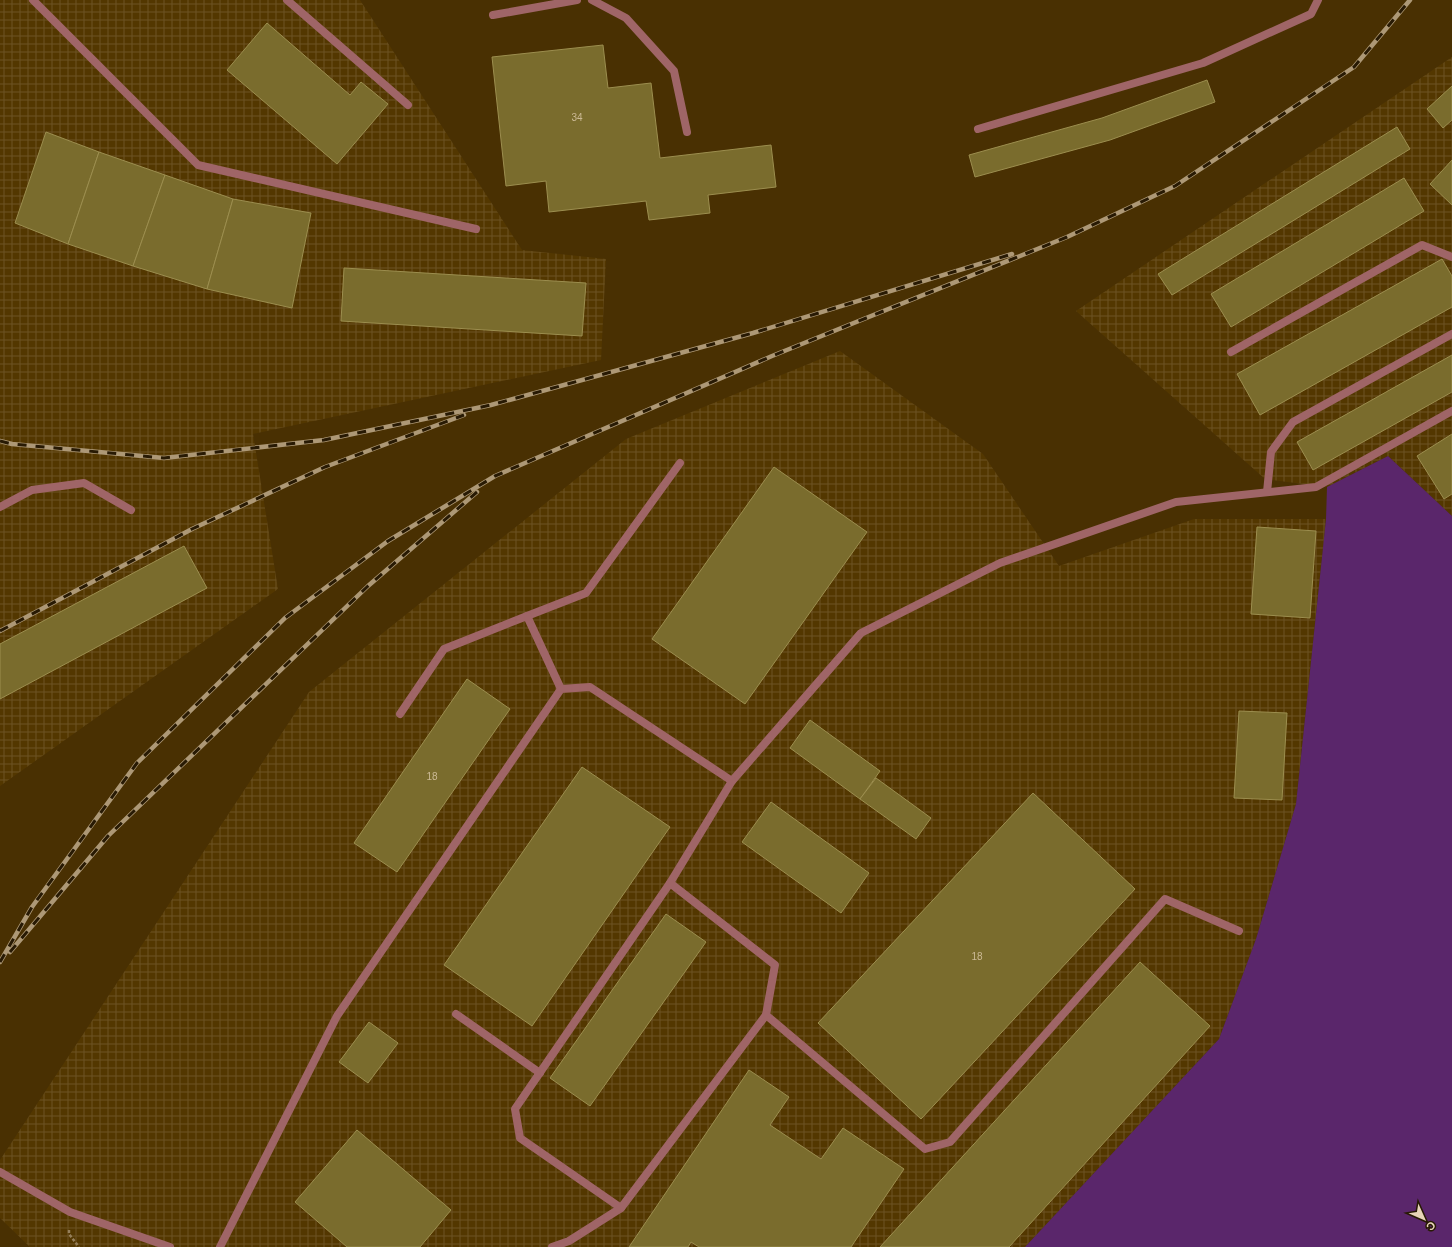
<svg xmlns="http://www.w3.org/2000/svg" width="1452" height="1247" viewBox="0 0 1452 1247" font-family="Helvetica,sans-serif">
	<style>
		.industrial { fill: url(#industrial-grid) }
		.garden { fill: #5a266b }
		.building { fill: #7a6c2d; stroke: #9c8e4f }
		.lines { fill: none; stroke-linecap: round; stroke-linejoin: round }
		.path { stroke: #957f5a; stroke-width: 2.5; stroke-dasharray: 3 2; stroke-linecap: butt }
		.service { stroke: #9f6567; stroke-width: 8 }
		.rail-casing { stroke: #ad9876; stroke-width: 4.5 }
		.rail { stroke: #281a04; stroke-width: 3; stroke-dasharray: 9; stroke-linecap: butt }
		.labels { text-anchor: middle; stroke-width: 3.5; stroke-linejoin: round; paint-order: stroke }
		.number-label { font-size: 10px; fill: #ccba95 }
	</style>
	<defs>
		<pattern id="industrial-grid" width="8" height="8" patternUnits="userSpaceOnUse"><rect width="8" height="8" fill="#533700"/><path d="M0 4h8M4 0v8" fill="none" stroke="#6c5323"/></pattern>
	</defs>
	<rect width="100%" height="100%" fill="#493002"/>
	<g class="industrial">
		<path d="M0,0h360l162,250 84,9 -5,101 -348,74 25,155 -278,197z"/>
		<path d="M1452,57v459l-64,-60 -61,31 -62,-8 -189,-168z"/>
		<path d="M840,351l143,103 76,112 135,-47h132l-30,285 -40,135 -37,100 -194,208h-995l-30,-29v-58l309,-468 317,-253z"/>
	</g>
	<path class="garden" d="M1388,456l64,60v731h-427l194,-208 37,-100 40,-135 30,-285 1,-32z"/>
	<g class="building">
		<path d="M267,23l83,72 11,-13 27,22 -51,60 -110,-94z"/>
		<path d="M603,45l5,43 43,-5 9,75 111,-13 5,42 -68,8 2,18 -61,7 -3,-19 -97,11 -3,-31 -40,5 -14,-129z"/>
		<path d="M1207,80l8,22 -105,38 -135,37 -6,-22 133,-37z"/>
		<path d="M1452,86v34l-9,8 -16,-19z"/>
		<path d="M1397,127l13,22 -238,146 -14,-21z"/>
		<path d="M46,132l53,20 -31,92 -53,-21z"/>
		<path d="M99,152l66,23 -32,91 -65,-22z"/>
		<path d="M1452,160v45l-22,-21z"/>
		<path d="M165,175l68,24 -26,90 -74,-23z"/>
		<path d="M1404,178l20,33 -193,116 -20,-33z"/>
		<path d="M233,199l78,14 -19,95 -85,-19z"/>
		<path d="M1442,259l10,17v31l-192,108 -23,-41z"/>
		<path d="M344,268l242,15 -4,53 -241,-15z"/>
		<path d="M1452,355v37l-139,78 -16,-28z"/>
		<path d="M1452,434v60l-8,5 -27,-43z"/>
		<path d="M774,467l93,65 -122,172 -93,-65z"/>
		<path d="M1257,527l59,4 -6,87 -59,-4z"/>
		<path d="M184,546l23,42 -207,111v-55z"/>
		<path d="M467,679l43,30 -113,163 -43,-29z"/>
		<path d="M1239,711l48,2 -5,87 -48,-2z"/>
		<path d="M810,720l70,51 -20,28 -70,-51z"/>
		<path d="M582,767l88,60 -138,199 -88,-61z"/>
		<path d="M876,778l55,40 -15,21 -56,-40z"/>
		<path d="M1033,793l102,96 -214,230 -103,-96z"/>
		<path d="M771,802l98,71 -28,40 -99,-71z"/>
		<path d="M666,914l40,28 -116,164 -40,-28z"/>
		<path d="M1140,962l70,64 -201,221h-129z"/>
		<path d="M369,1022l29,21 -30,40 -29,-21z"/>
		<path d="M749,1070l40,27 -19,28 51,34 22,-31 61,41 -53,78h-152l-8,-5 -3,5h-59z"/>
		<path d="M357,1130l94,80 -31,37h-73l-52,-45z"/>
	</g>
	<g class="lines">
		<path class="path" d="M69,1230v4l10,13"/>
		<g class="service">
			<path d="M33,0l165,165 278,64"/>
			<path d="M287,0l121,105"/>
			<path d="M592,0l34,18 48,53 13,61"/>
			<path d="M493,15l84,-15"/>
			<path d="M978,129l225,-66 108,-49 7,-14"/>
			<path d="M1231,352l191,-107 30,12"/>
			<path d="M1267,492l4,-40 22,-30 159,-88"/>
			<path d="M0,507l32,-17 52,-7 47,27"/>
			<path d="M527,616l59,-23 94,-130"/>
			<path d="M400,714l44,-65 83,-33 34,73"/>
			<path d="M1239,931l-74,-32 -215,243 -25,7 -159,-134 9,-50 -105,-82 62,-102 129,-148 139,-70 176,-61 140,-15 136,-76"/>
			<path d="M456,1014l84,59"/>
			<path d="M0,1172l70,40 100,35"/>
			<path d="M621,1208l-101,-70 -5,-29 155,-226"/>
			<path d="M220,1247l117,-231 224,-327 29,-2 142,94"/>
			<path d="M552,1247l17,-6 52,-33 145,-193"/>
		</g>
		<g class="rail-casing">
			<g id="rail">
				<path d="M0,441l12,3 152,14 160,-18 167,-35 262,-72 259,-79"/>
				<path d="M0,631l192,-102 133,-62 139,-52"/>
				<path d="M10,952l98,-116 260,-250 109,-94"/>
				<path d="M0,962l32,-55 105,-144 148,-145 103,-77 107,-65 277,-120 295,-119 108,-51 179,-119 56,-67"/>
			</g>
		</g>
		<use href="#rail" class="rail"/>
	</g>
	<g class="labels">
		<g class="number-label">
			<text x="577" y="121">34</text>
			<text x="432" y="780">18</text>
			<text x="977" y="960">18</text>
		</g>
	</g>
	<g transform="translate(1424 1219) rotate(135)" stroke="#281a04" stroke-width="3" paint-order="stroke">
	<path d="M0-3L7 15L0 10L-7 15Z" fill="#e7d4b8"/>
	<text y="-6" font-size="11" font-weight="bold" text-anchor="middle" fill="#e7d4b8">С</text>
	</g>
</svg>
